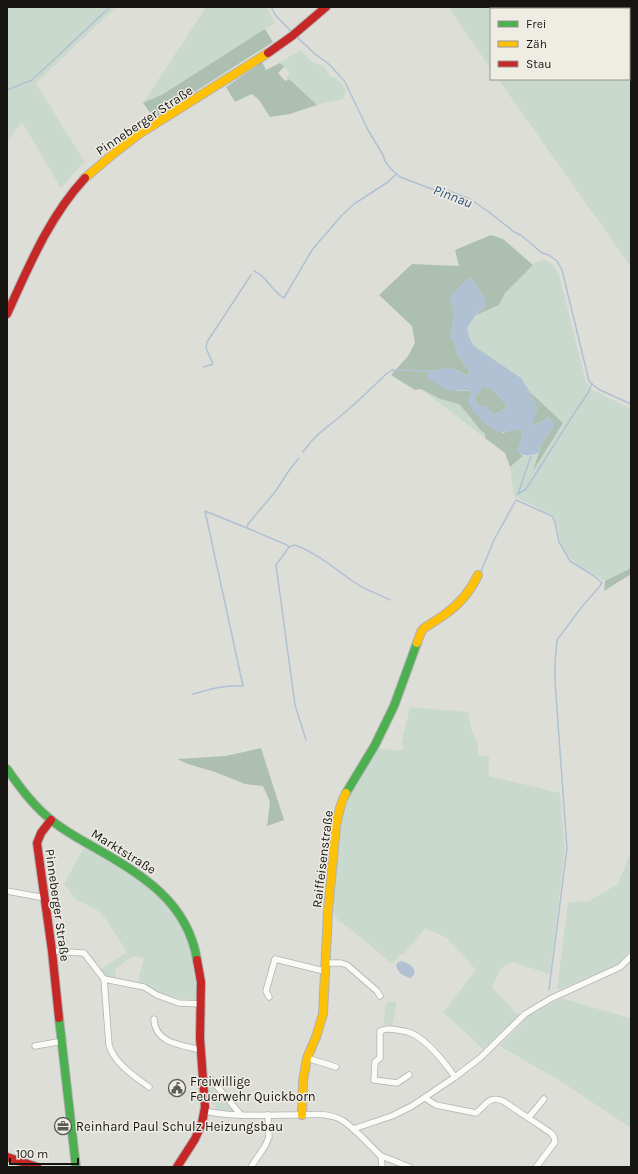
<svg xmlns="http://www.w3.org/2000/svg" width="638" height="1174" viewBox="0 0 638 1174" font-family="Karla,sans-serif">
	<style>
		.green { fill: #cad9cd }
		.forest { fill: #adbfb1 }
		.water { fill: #afc1d3; fill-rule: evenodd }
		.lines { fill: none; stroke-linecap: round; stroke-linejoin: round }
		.stream { stroke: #afc1d3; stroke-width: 1.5 }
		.street-casing { stroke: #b2b1ae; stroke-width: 7 }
		.fast-casing { stroke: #b2b1ae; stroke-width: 10 }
		.slow-casing { stroke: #b2b1ae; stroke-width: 10 }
		.jam-casing { stroke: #b2b1ae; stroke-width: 10 }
		.street { stroke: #fafaf9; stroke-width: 5.5 }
		.fast { stroke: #4caf50; stroke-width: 8 }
		.slow { stroke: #ffc107; stroke-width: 8 }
		.jam { stroke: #c62828; stroke-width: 8 }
		.labels { text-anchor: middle; stroke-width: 3; stroke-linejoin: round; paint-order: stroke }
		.street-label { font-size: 13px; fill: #161512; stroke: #eeece3 }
		.poi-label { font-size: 13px; fill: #161512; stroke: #eeece3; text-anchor: start }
		.water-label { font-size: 14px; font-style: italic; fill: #2d537a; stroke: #eeece3 }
	</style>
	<rect width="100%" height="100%" fill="#deded9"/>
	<g class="green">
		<path d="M7,7h109l-80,76 49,80 -5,3 -19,22 -39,-66 -15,20z"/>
		<path d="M206,7h61l8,16 -113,71 -19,9z"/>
		<path d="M448,7h183v260l-133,-188h131v-70h-138v60z"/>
		<path d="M300,50l14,13 10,4 6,9c8,2 12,7 16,14l-3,9 -26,6 -31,-27 4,-5 -10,-10z"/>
		<path d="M544,259l8,5 7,10 27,108 5,7 40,20v159l-26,13c-16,-10 -36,-18 -43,-36 -5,-10 -2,-21 -10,-30l-38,-19 -4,-29 13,-11h8l7,-3 -4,16 29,-46 -33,-31 -9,-14 -47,-32 -5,-9 -2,-9 9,-13 23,-10 6,-12 9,-10 21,-20z"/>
		<path d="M421,389l19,10 19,5c5,6 10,11 15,18 3,4 6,8 11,12v4z"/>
		<path d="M410,707l58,5 4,19 6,12v13h11v20l71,17 5,56 -15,125 -38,-12c-13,5 -15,14 -20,25l27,29 -36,33 -40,-37 33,-42 -29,-32 -22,-10 -21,26 -4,1 -8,9 -39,-33 -14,-10 -8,-10 10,-95 12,-30 23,-38 24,3 4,-5 -3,-1z"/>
		<path d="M84,847l61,34 18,15 12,18 11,21 8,25 3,33 -3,7 -30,-4 -26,-15 6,-23 -11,-2 -18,13 1,10 -10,-2 -6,-7 27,-18 -21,-33 -8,-8 -24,-13 -10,-14z"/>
		<path d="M631,851v98l-14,17 -60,24 11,-88 21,-1 29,-17z"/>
		<path d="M561,998l68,20h2v110l-69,-46 -62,-36 27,-29z"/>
		<path d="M387,1002h10l-5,24 -8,-2 1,-16z"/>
		<path d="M208,1080l25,31 -16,-1 -7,-9z"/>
	</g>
	<g class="forest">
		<path d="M265,29l8,13 -119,76 -11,-15 20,-9z"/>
		<path d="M262,62l4,8 14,-7 4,4 -6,6 7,8 4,-2 28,26 -27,9 -20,3 -11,-17 -7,-6 -17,8 -9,-15z"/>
		<path d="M491,235l12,4 30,26 -28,28 -6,12 -23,10 10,-10v-4l-16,-24 -20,19 5,18 -5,23 5,7 3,11 12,17 -2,4c-18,-9 -18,-8 -38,-5l-3,7 29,13h13l3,1 -4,9 35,32 13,-4 7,1c0,8 -4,14 -5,22l5,4 -13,11 -5,-14 -20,-15v-4c-5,-4 -8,-8 -11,-12 -5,-7 -10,-12 -15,-18l-19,-5 -19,-10 -6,1 -24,-15 17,-19 7,-13 -3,-17 -33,-31 33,-31 47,2 -4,-16z"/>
		<path d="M481,386l10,2c5,6 12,11 16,19l-11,7 -16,-7 -6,-8 3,-5 3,-2z"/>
		<path d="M530,392l33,31 -30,48 9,-29 11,-14v-7l-5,-4 -8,6 -9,2 6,-16z"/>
		<path d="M631,568v6l-27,17 1,-10z"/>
		<path d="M261,748l23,72 -17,6 3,-24 -7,-16 -18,-2 -30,-12 -27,-8 -11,-5 49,-3z"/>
	</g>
	<g class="water">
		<path d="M470,277l16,24v4l-10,10 -9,13 2,9 5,9 47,32 9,14 7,17 -5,16 8,-2 8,-6 5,4v7l-11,14 -4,11c-9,3 -13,4 -20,-1 1,-8 5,-14 5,-22 -8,-1 -13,2 -20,2 -12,0 -31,-20 -35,-31l4,-9c-7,-3 -15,0 -22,-2 -7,-1 -16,-8 -23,-12l3,-7c20,-3 19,-4 38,5l2,-4 -12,-17 -3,-11 -5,-7 5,-23 -5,-18zM482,387l9,1c5,6 12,11 16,19l-11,7 -7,-3 -2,-6 -7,2 -6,-8 3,-5 3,-2z"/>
		<path d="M401,961c9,2 19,9 10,17 -7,-1 -17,-7 -14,-15z"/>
	</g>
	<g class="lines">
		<g class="stream">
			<path d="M271,7l5,9 16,16"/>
			<path d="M296,36l19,18 15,11 15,17 23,48 15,25 2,6 6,8 9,8 32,12 17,2 21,8 19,13 24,19 9,5 20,17 7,2 8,6 5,9 27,111 9,8 33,15"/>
			<path d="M7,90l25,-10 78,-73"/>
			<path d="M254,271c13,5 18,21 30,27l28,-48 30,-35 12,-11 34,-22 8,-8"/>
			<path d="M204,367l9,-3 -7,-16 1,-6 44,-67"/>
			<path d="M303,452c12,-18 24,-24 40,-38 14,-12 29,-26 43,-40l6,-4 38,1"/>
			<path d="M518,494l8,-5 49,-77 13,-19 4,-9"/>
			<path d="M518,494l13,-38"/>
			<path d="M247,528l40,17 2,2 -13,18 19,140 11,35"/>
			<path d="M289,547l6,-2c22,8 40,24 59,37 11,8 25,12 36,18"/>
			<path d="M480,574l14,-34 22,-40 36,16 3,6 4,20 11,19 24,15 8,7 -3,4 -18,21 -24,32 -2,22v19l12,167 -18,142"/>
			<path d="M193,694c18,-5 31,-9 50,-8l-38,-175 42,17 1,-4 27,-32 15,-23 9,-11"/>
		</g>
		<g class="street-casing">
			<g id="street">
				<path d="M7,891l38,7"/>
				<path d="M52,951l32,2 20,26 5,66c5,18 25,31 40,42"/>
				<path d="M325,963h16l6,2 30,26 3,5"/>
				<path d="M104,979l40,8 13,8 22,8 21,1"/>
				<path d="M269,997l-3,-6 9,-32 49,12"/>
				<path d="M154,1019c1,25 28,26 47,31"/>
				<path d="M35,1046l28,-5"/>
				<path d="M307,1058l29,9"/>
				<path d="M409,1075l-12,8 -23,-3 1,-18 5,-4v-27c7,-3 11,-2 18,-1 3,1 7,1 10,2 17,5 37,31 47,45"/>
				<path d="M211,1079l30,36"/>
				<path d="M425,1098l11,7 40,8c10,-7 12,-18 27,-12l48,32 3,4 1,5 -18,24"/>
				<path d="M205,1111c27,6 55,4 83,4 17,0 36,-3 52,4 12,6 31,28 41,37l1,11"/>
				<path d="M529,1117l15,-18"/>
				<path d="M353,1129l39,-13 20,-10 43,-29 25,-19 45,-44 27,-16 68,-31 11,-11"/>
				<path d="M381,1156l11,4 17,7"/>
				<path d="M251,1167l14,-21 4,-9 -1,-22"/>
			</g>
		</g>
		<g class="fast-casing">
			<g id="fast">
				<path d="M7,769c14,20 29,40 48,54 13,10 28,18 42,26 46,26 91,54 100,111"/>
				<path d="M346,793l29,-48 19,-39 23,-63"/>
				<path d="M59,1018l17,149"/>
			</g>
		</g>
		<g class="slow-casing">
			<g id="slow">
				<path d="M85,178l28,-24 26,-20 129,-81"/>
				<path d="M417,643l4,-11 2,-3c7,-5 14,-9 21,-14 16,-11 26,-23 34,-40"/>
				<path d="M302,1115l1,-34 4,-23 9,-21 7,-23 5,-103 8,-85c2,-11 4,-23 10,-33"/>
			</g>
		</g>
		<g class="jam-casing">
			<g id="jam">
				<path d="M268,53l24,-17 34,-29"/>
				<path d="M7,314c22,-48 42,-97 78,-136"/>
				<path d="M51,820l-10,13 -4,10 15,108 7,67"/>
				<path d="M7,1157l30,10"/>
				<path d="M177,1167l18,-28 7,-16 3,-16 -5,-69 1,-56 -4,-22"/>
			</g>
		</g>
		<use href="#street" class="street"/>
		<use href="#fast" class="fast"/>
		<use href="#slow" class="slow"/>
		<use href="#jam" class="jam"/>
	</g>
	<defs>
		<g id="civic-ring" transform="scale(0.9)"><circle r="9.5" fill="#eeece3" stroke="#5c5b58" stroke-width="1.5"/><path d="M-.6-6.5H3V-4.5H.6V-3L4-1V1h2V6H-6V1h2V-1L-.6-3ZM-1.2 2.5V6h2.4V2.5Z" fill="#5c5b58"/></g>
		<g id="office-ring" transform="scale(0.9)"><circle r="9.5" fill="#eeece3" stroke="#5c5b58" stroke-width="1.5"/><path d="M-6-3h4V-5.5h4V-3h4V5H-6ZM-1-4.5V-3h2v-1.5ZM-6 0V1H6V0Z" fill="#5c5b58"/></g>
	</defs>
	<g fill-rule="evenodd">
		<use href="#civic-ring" x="177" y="1088"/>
		<use href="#office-ring" x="63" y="1126"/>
	</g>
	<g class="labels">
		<g class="street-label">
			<text transform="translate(144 120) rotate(-34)" y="5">Pinneberger Straße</text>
			<text transform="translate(124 851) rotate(32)" y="5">Marktstraße</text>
			<text transform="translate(322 859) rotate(-83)" y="5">Raiffeisenstraße</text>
			<text transform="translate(58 905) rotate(82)" y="5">Pinneberger Straße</text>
		</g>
		<g class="poi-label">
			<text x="190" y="1086">Freiwillige<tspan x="190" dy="15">Feuerwehr Quickborn</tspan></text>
			<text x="76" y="1131">Reinhard Paul Schulz Heizungsbau</text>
		</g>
		<g class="water-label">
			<text transform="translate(453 196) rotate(21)" y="5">Pinnau</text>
		</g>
	</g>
	<rect width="638" height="1174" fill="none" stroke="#161512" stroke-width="16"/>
	<rect x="490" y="8" width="140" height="72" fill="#eeece3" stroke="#98968f"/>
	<rect x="498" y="21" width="20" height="6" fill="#4caf50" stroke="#98968f"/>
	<text x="526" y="28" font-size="12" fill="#161512">Frei</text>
	<rect x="498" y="41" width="20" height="6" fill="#ffc107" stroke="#98968f"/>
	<text x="526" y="48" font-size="12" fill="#161512">Zäh</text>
	<rect x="498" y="61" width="20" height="6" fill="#c62828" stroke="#98968f"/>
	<text x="526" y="68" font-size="12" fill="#161512">Stau</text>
	<path d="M10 1158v6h68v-6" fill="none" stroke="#161512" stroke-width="2"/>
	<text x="16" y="1158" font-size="12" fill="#161512" stroke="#eeece3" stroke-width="3" paint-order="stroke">100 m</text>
</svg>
